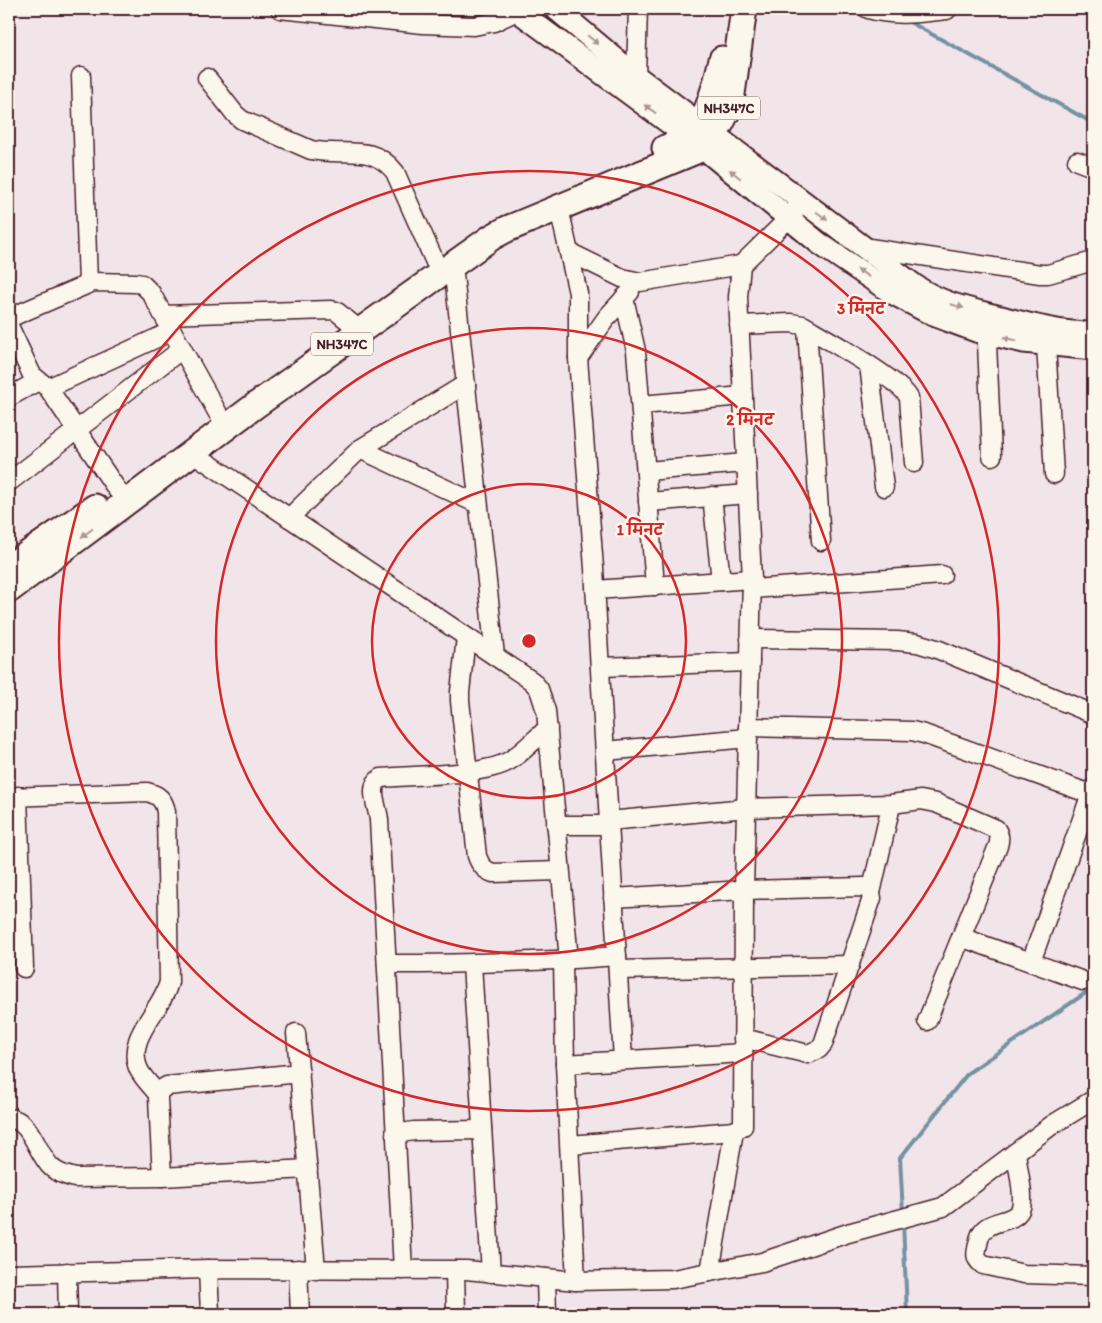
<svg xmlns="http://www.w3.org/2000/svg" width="1102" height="1323" viewBox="0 0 1102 1323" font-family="Itim,'Playpen Sans Deva',sans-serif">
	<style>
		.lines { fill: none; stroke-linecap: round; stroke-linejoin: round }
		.stream { stroke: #7591a2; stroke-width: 4 }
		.minor-casing { stroke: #4a1f2b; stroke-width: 21 }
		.major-casing { stroke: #4a1f2b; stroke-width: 25 }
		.highway-casing { stroke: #4a1f2b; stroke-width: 29 }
		.minor { stroke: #fbf7ec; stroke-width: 18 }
		.major { stroke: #fbf7ec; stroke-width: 21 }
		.highway { stroke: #fbf7ec; stroke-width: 25 }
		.oneway { fill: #ab9695 }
		.ring { fill: none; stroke: #d62828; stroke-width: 2.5 }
		.labels { text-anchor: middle; stroke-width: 5; stroke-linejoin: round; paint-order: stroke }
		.shield { fill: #fbf7ec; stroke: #7f6065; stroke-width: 1 }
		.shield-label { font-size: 14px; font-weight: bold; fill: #4a1f2b }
		.centre { fill: #d62828; stroke: #fbf7ec; stroke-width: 2.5 }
		.ring-label { font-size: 15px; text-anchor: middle; font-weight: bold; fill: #d62828; stroke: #fbf7ec; stroke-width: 5; stroke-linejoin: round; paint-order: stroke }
	</style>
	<rect width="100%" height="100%" fill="#f1e5ea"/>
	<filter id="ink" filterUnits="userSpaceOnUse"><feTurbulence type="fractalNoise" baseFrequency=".02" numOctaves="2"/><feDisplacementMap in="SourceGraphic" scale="10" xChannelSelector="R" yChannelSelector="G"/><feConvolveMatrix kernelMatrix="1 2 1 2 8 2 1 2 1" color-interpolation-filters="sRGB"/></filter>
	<g filter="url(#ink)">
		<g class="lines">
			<g class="stream">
				<path d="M751,13l113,-1"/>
				<path d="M906,20l187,103"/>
				<path d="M903,1213l-3,-55 68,-85 125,-85"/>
				<path d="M903,1222l4,91 2,1"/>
			</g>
			<g class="minor-casing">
				<g id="minor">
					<path d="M280,9l143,15 51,2 20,-4 23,-11"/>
					<path d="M868,9c26,8 52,4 79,1"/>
					<path d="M81,76l7,208"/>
					<path d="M636,76l2,-67"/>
					<path d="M207,78l28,36 7,6 69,30c33,7 60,-8 84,22l40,90"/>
					<path d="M1077,161l16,6"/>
					<path d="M559,208l19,85v65l16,210 29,492"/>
					<path d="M863,247l177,27h8l45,-13"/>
					<path d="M569,252l53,26 18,4 101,-17"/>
					<path d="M453,265l42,391"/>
					<path d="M624,298l12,53 19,235"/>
					<path d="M163,315l168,-5 5,1 15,12"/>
					<path d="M9,318l84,-36 43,1 6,1 9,9 69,124"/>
					<path d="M986,321l6,135"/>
					<path d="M739,325l52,-2 12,2c20,12 99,56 106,73l5,65"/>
					<path d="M9,326l23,49 16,13 70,103"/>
					<path d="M807,328l14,213"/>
					<path d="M1046,345l8,129"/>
					<path d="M578,358l29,-41 23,-25"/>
					<path d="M869,365l15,122"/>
					<path d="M48,388l124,-57"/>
					<path d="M9,397l29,-16"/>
					<path d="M641,405l102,-9"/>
					<path d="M360,449l118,55"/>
					<path d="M193,453l339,228 7,8 7,22 23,249"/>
					<path d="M646,471l100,-8"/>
					<path d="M9,482l173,-133"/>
					<path d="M712,496l9,85"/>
					<path d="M648,502l100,-8"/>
					<path d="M289,518l71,-69 106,-65"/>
					<path d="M752,589l190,-14"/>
					<path d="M595,590l157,-11"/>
					<path d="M466,637l-6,55v9l17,155c3,9 7,14 16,17l67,-2"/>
					<path d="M750,639l147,2 20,2 20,6 156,65"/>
					<path d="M600,667l150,-5"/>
					<path d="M748,727l164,4 12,3 169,61"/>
					<path d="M605,751l143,-13"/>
					<path d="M18,796l6,172"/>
					<path d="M9,797l138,-5c12,3 17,8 19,20l3,170c-7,29 -45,55 -30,88 4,8 13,17 19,24"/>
					<path d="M609,821l137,-13 145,-4 30,-4 15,3 60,26c4,6 4,10 2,17l-71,175"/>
					<path d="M556,825h53"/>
					<path d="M871,893l19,-83"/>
					<path d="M613,898l131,-8 120,-3 5,2 3,9 -49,146 -4,5 -11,5 -65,-16"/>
					<path d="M961,937l122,44"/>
					<path d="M563,960l2,104 11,217"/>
					<path d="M1031,962l62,-174"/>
					<path d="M387,964c77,0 153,-2 230,-8"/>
					<path d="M472,964l19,309"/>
					<path d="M618,970l232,-5"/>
					<path d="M296,1033l20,237"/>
					<path d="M565,1064l178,-11"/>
					<path d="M9,1118c23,3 27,34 42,49 6,6 16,9 24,11l87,-1 146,-8"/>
					<path d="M395,1134l19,-3 68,-1"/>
					<path d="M570,1145l164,-14 9,-5 1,-236 8,-311 -14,-282 3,-32 48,-47 8,-11"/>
					<path d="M1016,1152c1,14 10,47 4,58 -7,14 -32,9 -39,24 -2,4 -3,10 -4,15 -2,8 0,11 6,16l41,9 69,2"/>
					<path d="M162,1177l-4,-79c0,-6 3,-9 9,-12l133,-13"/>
					<path d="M208,1269l2,45"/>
					<path d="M298,1269l2,45"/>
					<path d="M403,1270l-24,-450c-1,-13 -12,-34 2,-42 32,-3 102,-2 128,-17 14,-9 26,-22 39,-33"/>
					<path d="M455,1270l1,44"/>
					<path d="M67,1272l1,42"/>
					<path d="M710,1272l24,-141"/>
					<path d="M9,1274l199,-5 258,1 110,11 97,-2 89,-17 86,-29 95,-26 109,-82 41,-25"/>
					<path d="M546,1278l1,36"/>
				</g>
			</g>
			<g class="major-casing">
				<g id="major">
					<path d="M515,9l188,139 117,96 72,49 41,22 43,16 48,11 69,7"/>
					<path d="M556,9l80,67 278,209c28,19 55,24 87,32 31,8 60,16 92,16"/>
				</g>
			</g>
			<g class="highway-casing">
				<g id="highway">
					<path d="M665,148c8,-3 16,-5 23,-9 17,-11 30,-60 34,-80"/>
					<path d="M9,567l86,-60"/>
					<path d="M9,590l247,-185 236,-168 15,-8 196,-81c13,-14 22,-29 28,-47l13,-92"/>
				</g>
			</g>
			<use href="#minor" class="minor"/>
			<use href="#major" class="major"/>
			<use href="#highway" class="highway"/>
		</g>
		<defs><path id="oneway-solid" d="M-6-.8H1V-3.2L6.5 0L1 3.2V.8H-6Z" transform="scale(1.25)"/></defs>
		<g class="oneway">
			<use href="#oneway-solid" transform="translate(593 40) rotate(40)"/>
			<use href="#oneway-solid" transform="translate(650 109) rotate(-144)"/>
			<use href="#oneway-solid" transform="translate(735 174) rotate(-141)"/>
			<use href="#oneway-solid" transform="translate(822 216) rotate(37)"/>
			<use href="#oneway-solid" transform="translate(863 273) rotate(-146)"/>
			<use href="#oneway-solid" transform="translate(957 306) rotate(16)"/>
			<use href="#oneway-solid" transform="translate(1010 339) rotate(-167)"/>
			<use href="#oneway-solid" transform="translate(87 533) rotate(143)"/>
		</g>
	</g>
	<g class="ring">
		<circle cx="529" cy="641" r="157"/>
		<circle cx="529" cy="641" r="313"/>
		<circle cx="529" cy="641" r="470"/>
	</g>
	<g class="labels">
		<g class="shield">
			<rect x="698" y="96.5" width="62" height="23" rx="4"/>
			<rect x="311" y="332.5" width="62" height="23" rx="4"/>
		</g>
		<g class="shield-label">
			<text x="729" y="113">NH347C</text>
			<text x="342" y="349">NH347C</text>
		</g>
	</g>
	<circle cx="529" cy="641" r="8" class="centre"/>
	<g class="ring-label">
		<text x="861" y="314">3 मिनट</text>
		<text x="750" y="425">2 मिनट</text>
		<text x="640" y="535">1 मिनट</text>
	</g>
	<rect width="1102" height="1323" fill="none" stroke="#fbf7ec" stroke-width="30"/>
	<rect x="15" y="15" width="1072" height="1293" fill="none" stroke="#4a1f2b" stroke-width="2" filter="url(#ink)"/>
</svg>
